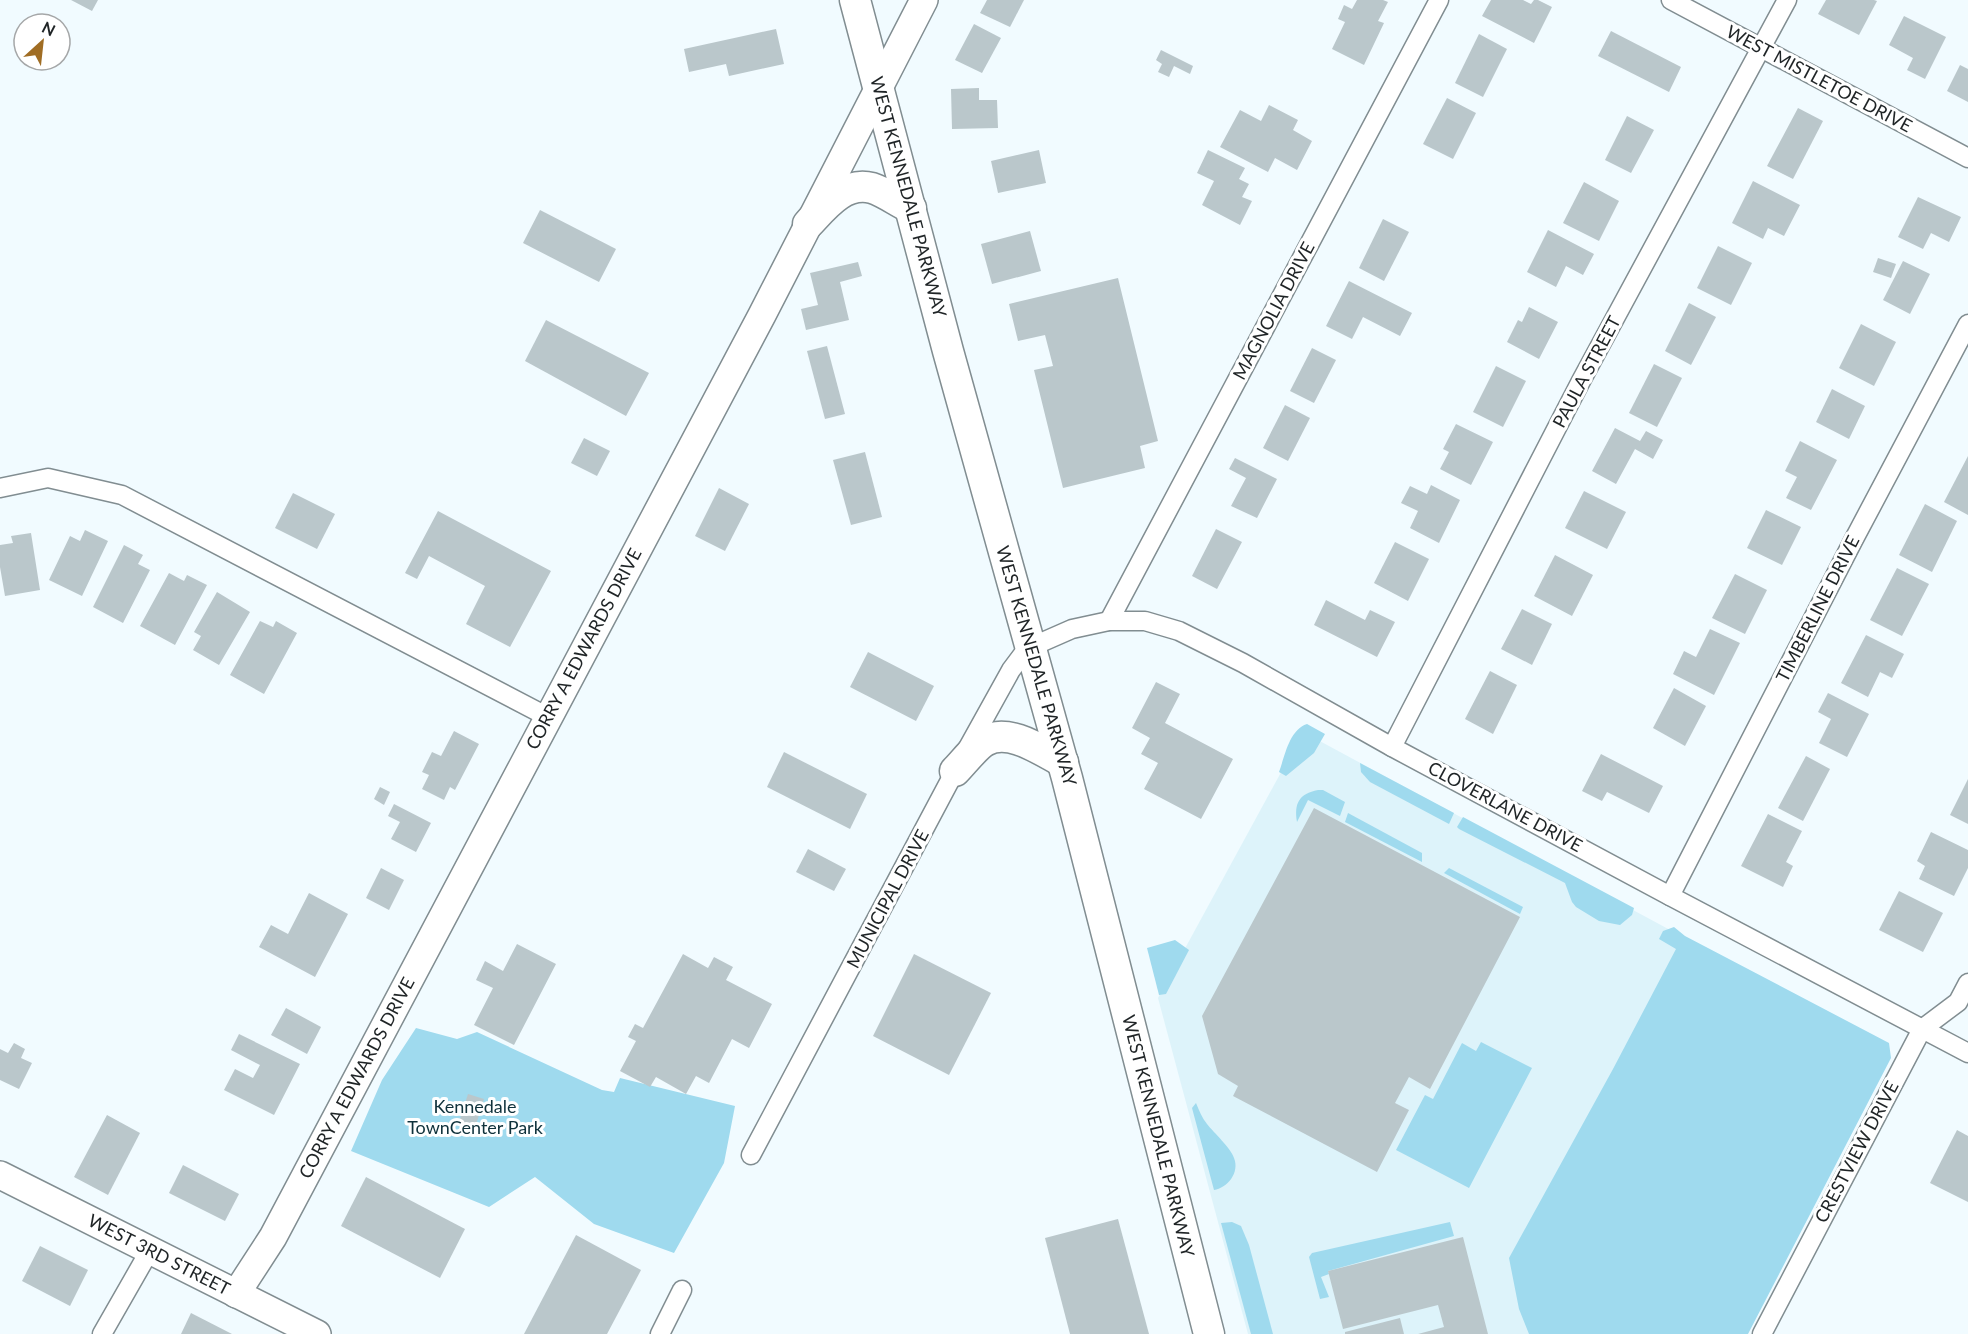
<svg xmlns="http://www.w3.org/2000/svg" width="1968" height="1334" viewBox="0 0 1968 1334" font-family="Lato,sans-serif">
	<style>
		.built { fill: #ddf3fa }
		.green { fill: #9fdaee }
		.building { fill: #bac7cb }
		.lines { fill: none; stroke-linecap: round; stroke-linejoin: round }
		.street-casing { stroke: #818d91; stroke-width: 21 }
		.secondary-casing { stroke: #818d91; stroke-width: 30 }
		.primary-casing { stroke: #818d91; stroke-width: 33 }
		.street { stroke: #fff; stroke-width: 18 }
		.secondary { stroke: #fff; stroke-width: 27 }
		.primary { stroke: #fff; stroke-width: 30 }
		.labels { text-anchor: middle; stroke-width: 6; stroke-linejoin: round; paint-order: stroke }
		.street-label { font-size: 18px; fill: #1f2426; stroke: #fff }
		.park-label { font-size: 18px; fill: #0f313b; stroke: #fff }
	</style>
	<rect width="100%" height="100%" fill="#f1fbff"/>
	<path class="built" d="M1303,732l582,314 -146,288h-491l-90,-336z"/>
	<g class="green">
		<path d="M1307,724l18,10 -11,19 -28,23 -7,-4c6,-16 10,-42 28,-48z"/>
		<path d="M1360,763l94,50 -5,11 -79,-42 -9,-10z"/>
		<path d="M1318,790h5l22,12 -5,14 -32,-16 -11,22c-3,-19 2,-28 21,-32z"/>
		<path d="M1348,813l74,40v9l-77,-40z"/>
		<path d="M1463,817l171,91 -2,7 -12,10 -21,-4 -23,-14 -4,-5 -7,-19 -106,-54 -2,-2z"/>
		<path d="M1449,868l74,39 -3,7 -76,-41z"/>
		<path d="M1674,927l11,9 204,107 2,15 -143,276h-219l-10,-25 -10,-51 104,-189 63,-120 -17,-10 4,-8z"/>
		<path d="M1175,940l14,10 -23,44 -7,1 -12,-47z"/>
		<path d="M416,1028l41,11 20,-7 125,58 12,2 6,-14 115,28 -11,57 -50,90 -80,-29 -59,-47 -46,30 -138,-56 31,-71z"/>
		<path d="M1481,1042l51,26 -63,120 -73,-38 29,-55 8,4 29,-56 14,8z"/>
		<path d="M1196,1103c3,7 6,15 11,21 7,9 24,24 27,34 6,15 -7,30 -20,32l-22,-82z"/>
		<path d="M1232,1222l9,4 8,19 24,89h-22l-30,-111z"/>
		<path d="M1450,1222l4,14 -126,35 1,3 -8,3 8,20 -9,2 -11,-42 3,-4z"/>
	</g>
	<g class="building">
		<path d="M71,0h27l-6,11z"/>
		<path d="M987,0h37l-14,27 -30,-14z"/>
		<path d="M1357,0h26l5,2 -10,19 6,2 -20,42 -32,-16 13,-27 -7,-3 6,-14 8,4z"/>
		<path d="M1491,0h32l8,4 3,-4h4l14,7 -18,36 -52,-27z"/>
		<path d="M1826,0h48l3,1 -18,34 -41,-21z"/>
		<path d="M1904,16l42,21 -21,42 -18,-9 6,-12 -24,-13z"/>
		<path d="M974,24l27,14 -19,35 -27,-13z"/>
		<path d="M776,29l8,35 -55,12 -3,-12 -37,8 -5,-23z"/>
		<path d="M1611,31l70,36 -12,25 -71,-36z"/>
		<path d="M1479,34l28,15 -24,48 -28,-14z"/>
		<path d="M1161,50l32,16 -3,8 -16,-8 -5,11 -11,-5 4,-8 -6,-4z"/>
		<path d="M1960,65l8,4v33l-21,-11z"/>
		<path d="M979,88v12h18l1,28 -46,1 -1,-40z"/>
		<path d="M1447,98l29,15 -23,46 -30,-15z"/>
		<path d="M1269,105l29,15 -5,10 19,11 -15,29 -22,-12 -7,14 -48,-25 20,-37 21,11z"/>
		<path d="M1798,108l25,13 -30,58 -26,-13z"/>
		<path d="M1627,116l27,14 -23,43 -26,-13z"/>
		<path d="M1039,150l7,33 -48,10 -7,-32z"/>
		<path d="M1208,150l37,18 -6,11 10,5 -7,13 10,4 -12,24 -38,-20 12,-24 -17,-8z"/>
		<path d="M1753,181l47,24 -16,31 -16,-8 -5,11 -31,-16z"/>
		<path d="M1584,182l35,19 -20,40 -36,-18z"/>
		<path d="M1918,197l43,20 -12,25 -18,-9 -8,16 -25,-12z"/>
		<path d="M540,210l76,39 -17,33 -76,-39z"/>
		<path d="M1383,219l26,13 -25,49 -25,-13z"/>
		<path d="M1548,230l46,24 -11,21 -17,-9 -10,21 -29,-15z"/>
		<path d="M1030,231l11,40 -49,13 -11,-40z"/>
		<path d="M1718,246l34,17 -21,42 -34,-17z"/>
		<path d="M1878,258l18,6 -5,14 -18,-6z"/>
		<path d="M1903,261l27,13 -20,40 -27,-14z"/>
		<path d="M858,262l4,14 -22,6 9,38 -43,10 -5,-21 17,-4 -8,-32z"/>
		<path d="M1118,278l40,163 -18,5 5,22 -82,20 -29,-118 19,-4 -8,-31 -27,6 -9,-37z"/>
		<path d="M1349,281l63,32 -12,23 -37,-19 -11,22 -26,-13z"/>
		<path d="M1689,303l27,14 -25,48 -26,-14z"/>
		<path d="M1529,307l29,15 -19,37 -32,-17 11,-22 4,2z"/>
		<path d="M546,320l103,53 -23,43 -101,-55z"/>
		<path d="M1861,324l35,18 -22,44 -35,-18z"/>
		<path d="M827,346l18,68 -20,5 -18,-68z"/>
		<path d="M1312,348l24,12 -22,43 -24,-12z"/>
		<path d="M1654,364l28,14 -25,49 -28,-14z"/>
		<path d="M1496,366l30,15 -23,46 -30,-15z"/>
		<path d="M1832,389l33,17 -16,33 -33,-17z"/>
		<path d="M1285,405l25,13 -22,43 -25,-13z"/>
		<path d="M1456,424l37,18 -22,43 -31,-16 9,-17 -6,-3z"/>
		<path d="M1615,428l25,13 6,-10 17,9 -10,19 -18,-10 -19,35 -24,-13z"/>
		<path d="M584,438l26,13 -13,25 -26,-13z"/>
		<path d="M1800,441l37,19 -26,50 -25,-12 11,-21 -12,-6z"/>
		<path d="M865,452l17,65 -31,8 -18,-65z"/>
		<path d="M1968,456v59l-24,-13z"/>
		<path d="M1235,458l42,21 -20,39 -26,-12 15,-28 -17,-9z"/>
		<path d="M1431,485l29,15 -21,43 -29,-15 8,-17 -17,-8 9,-17 17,8z"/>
		<path d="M719,488l30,16 -24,47 -30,-15z"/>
		<path d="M1584,491l42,21 -19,37 -42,-21z"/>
		<path d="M293,493l42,21 -18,35 -42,-21z"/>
		<path d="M1925,504l32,17 -25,51 -33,-17z"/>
		<path d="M1766,510l35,17 -19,38 -35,-17z"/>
		<path d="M438,511l113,60 -41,76 -44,-23 19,-38 -56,-30 -12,23 -12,-6z"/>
		<path d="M1216,529l26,13 -25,47 -25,-13z"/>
		<path d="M85,530l23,11 -26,55 -33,-16 21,-44 10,5z"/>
		<path d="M31,533l9,57 -35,6 -5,-29v-22l13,-2 -2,-7z"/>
		<path d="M1395,542l34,17 -21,42 -34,-18z"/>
		<path d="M124,545l19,10 -5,9 12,6 -27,53 -30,-16z"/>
		<path d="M1555,555l38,20 -21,41 -38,-20z"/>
		<path d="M1897,568l32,16 -27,52 -32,-16z"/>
		<path d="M169,573l15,8 3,-6 20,10 -32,60 -35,-19z"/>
		<path d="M1735,574l32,16 -22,44 -33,-16z"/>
		<path d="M217,592l33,20 -31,53 -26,-15 8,-14 -7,-4z"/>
		<path d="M1326,600l39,20 5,-10 25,12 -18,35 -63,-32z"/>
		<path d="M1522,609l30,15 -20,41 -31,-16z"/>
		<path d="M260,621l13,6 3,-6 21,12 -33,61 -34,-19z"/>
		<path d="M1710,629l30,14 -26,52 -41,-21 11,-23 12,6z"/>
		<path d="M1866,635l38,19 -12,24 -12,-6 -12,25 -27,-14z"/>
		<path d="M868,652l66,34 -18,35 -66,-34z"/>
		<path d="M1490,671l27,14 -24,49 -28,-15z"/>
		<path d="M1156,682l24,12 -15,29 68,36 -32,60 -57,-30 14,-26 -17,-9 9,-16 -18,-10z"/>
		<path d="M1674,688l32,18 -21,40 -32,-18z"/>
		<path d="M1828,693l41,21 -22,43 -28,-14 12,-24 -13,-7z"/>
		<path d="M454,731l25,13 -24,46 -5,-3 -6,13 -22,-11 7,-14 -7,-3 10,-20 9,4z"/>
		<path d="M784,752l83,42 -17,35 -83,-42z"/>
		<path d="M1601,754l62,32 -14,27 -42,-21 -5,9 -20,-10z"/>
		<path d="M1806,756l24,13 -27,52 -25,-13z"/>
		<path d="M1968,779v45l-18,-9z"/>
		<path d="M380,787l10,5 -6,13 -10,-6z"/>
		<path d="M394,804l37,19 -15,29 -25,-13 9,-17 -12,-6z"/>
		<path d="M1314,808l206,109 -90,172 -21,-12 -14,26 14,7 -32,62 -144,-76 5,-10 -20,-12 -16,-58z"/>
		<path d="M1768,814l34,17 -16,31 7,4 -10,21 -42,-21z"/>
		<path d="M1931,832l37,18v18l-14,28 -35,-17 6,-13 -8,-5z"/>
		<path d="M808,849l38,20 -12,22 -38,-19z"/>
		<path d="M381,868l23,12 -15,30 -23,-12z"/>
		<path d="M1899,891l44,22 -20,39 -44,-22z"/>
		<path d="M309,893l39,21 -33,63 -56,-30 12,-22 17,9z"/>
		<path d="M517,944l39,20 -42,81 -40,-20 19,-37 -17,-8 9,-19 18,10z"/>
		<path d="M683,954l25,14 6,-11 19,10 -7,13 46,24 -23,44 -17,-9 -23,44 -13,-7 -10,18 -30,-17 -6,10 -30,-16 16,-30 -8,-4 7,-13 8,4z"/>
		<path d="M914,954l77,39 -42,82 -76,-39z"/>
		<path d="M286,1008l35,19 -14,27 -36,-19z"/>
		<path d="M239,1034l61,30 -26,51 -50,-25 11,-21 18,9 7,-13 -29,-15z"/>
		<path d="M14,1043l11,6 -4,9 11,5 -13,26 -19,-9v-31l8,4z"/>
		<path d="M468,1094l16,5 -10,32 -16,-6z"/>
		<path d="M107,1115l33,18 -32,62 -34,-18z"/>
		<path d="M1957,1130l11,6v66l-38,-19z"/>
		<path d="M183,1165l56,29 -14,27 -56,-28z"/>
		<path d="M366,1177l99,52 -25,49 -99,-52z"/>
		<path d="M1118,1219l31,115h-79l-25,-96z"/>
		<path d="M576,1235l65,35 -34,64h-83z"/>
		<path d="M1463,1237l25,97h-70l26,-7 -6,-22 -95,24 -15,-58z"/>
		<path d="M40,1246l48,24 -18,36 -48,-25z"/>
		<path d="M191,1313l41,21h-51z"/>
		<path d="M1400,1318l4,16h-59v-2z"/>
	</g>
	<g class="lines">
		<g class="street-casing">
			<g id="street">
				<path d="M1671,0l297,158"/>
				<path d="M0,488l48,-10 74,17 426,222"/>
				<path d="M1109,621l330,-621"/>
				<path d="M1392,747l189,-366 206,-381"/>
				<path d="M1670,896l183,-355 115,-217"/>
				<path d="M751,1155l204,-384 56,-101 12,-16 8,-7 41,-18 37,-8h36l34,10 64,32 149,84 278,149 298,157"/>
				<path d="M102,1334l48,-84"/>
				<path d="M660,1334l22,-44"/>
				<path d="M1762,1334l160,-305 36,-27 10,-19"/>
			</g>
		</g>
		<g class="secondary-casing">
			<g id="secondary">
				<path d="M0,1175l317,159"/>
				<path d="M236,1294l37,-57 489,-922 162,-315"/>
			</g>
		</g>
		<g class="primary-casing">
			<g id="primary">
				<path d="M855,0l93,351 119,427 142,556"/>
				<path d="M808,224c17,-18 36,-43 64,-36 13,4 26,14 39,20"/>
				<path d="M955,771c8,-8 21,-25 30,-30 24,-14 57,10 78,21"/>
			</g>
		</g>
		<use href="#street" class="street"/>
		<use href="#secondary" class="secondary"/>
		<use href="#primary" class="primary"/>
	</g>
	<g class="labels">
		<g class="street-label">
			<text transform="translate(1819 79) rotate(28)" y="6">WEST MISTLETOE DRIVE</text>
			<text transform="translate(908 197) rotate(75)" y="6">WEST KENNEDALE PARKWAY</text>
			<text transform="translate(1274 311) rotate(-62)" y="6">MAGNOLIA DRIVE</text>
			<text transform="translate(1587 372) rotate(-62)" y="6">PAULA STREET</text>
			<text transform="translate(1818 609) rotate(-63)" y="6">TIMBERLINE DRIVE</text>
			<text transform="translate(584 649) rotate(-62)" y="6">CORRY A EDWARDS DRIVE</text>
			<text transform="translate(1036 666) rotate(74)" y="6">WEST KENNEDALE PARKWAY</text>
			<text transform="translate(1505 807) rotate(28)" y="6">CLOVERLANE DRIVE</text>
			<text transform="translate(888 899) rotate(-62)" y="6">MUNICIPAL DRIVE</text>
			<text transform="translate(357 1078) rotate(-62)" y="6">CORRY A EDWARDS DRIVE</text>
			<text transform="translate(1158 1136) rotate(76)" y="6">WEST KENNEDALE PARKWAY</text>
			<text transform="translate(1857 1152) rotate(-62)" y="6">CRESTVIEW DRIVE</text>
			<text transform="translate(159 1255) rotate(27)" y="6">WEST 3RD STREET</text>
		</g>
		<g class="park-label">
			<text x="475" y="1113">Kennedale<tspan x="475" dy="21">TownCenter Park</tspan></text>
		</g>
	</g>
	<g transform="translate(42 42) rotate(27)"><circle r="28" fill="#ffffff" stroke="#a5a7a8" stroke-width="1.5"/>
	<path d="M0-4.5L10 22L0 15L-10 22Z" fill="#a06d24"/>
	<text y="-9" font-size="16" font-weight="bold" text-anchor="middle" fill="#1f2426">N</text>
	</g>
</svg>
